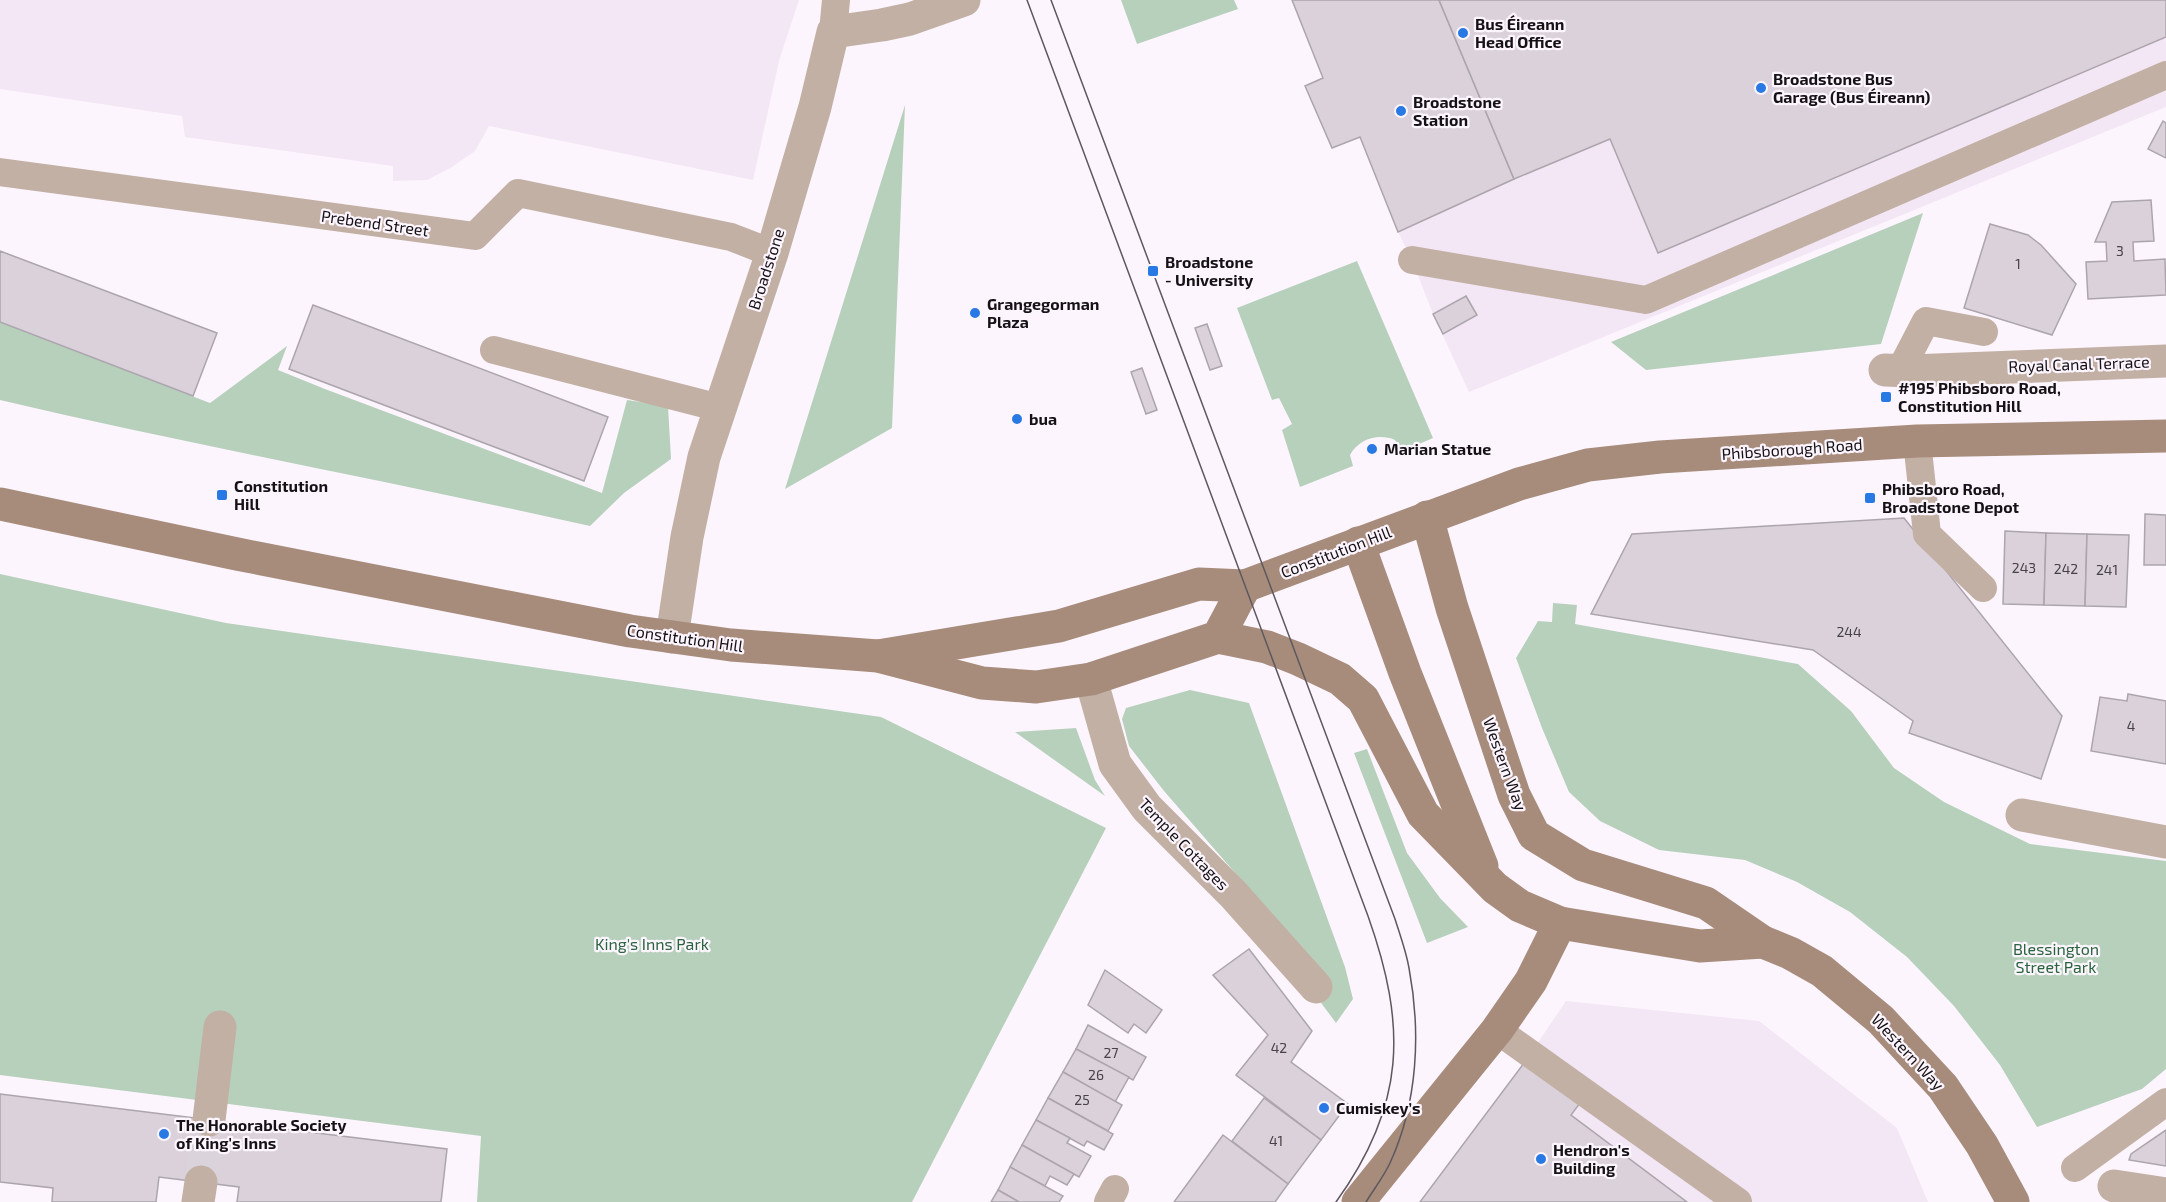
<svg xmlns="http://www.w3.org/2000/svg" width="2166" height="1202" viewBox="0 0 2166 1202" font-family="'Exo 2',sans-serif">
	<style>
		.built { fill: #f3e6f5 }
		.green { fill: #b7d0bc }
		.building { fill: #dad1da; stroke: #aca5ad; stroke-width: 1.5 }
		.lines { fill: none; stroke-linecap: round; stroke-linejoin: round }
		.street-tunnel { stroke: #dad3db; stroke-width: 33; stroke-dasharray: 33 16; stroke-linecap: butt }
		.lane { stroke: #c2b0a4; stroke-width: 28 }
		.street { stroke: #c2b0a4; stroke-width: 33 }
		.secondary { stroke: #a78c7c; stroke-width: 33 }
		.tram { stroke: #5d585d; stroke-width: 1.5 }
		.poi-dot { fill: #2879e4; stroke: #fdf5fe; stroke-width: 2 }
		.labels { text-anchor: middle; stroke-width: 4.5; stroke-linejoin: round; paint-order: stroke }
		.number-label { font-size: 14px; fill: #464246 }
		.poi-label { font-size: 16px; font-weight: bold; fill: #151215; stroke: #fdf5fe; text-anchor: start }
		.street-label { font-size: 16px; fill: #151215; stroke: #fdf5fe }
		.park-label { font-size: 16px; fill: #28643c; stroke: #fdf5fe }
	</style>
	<rect width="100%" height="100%" fill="#fdf5fe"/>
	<g class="built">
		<path d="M0,0h799l-20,61 -26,119 -264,-54 -14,25 -23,16 -25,13 -34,1v-15l-208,-29 -3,-21 -182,-27z"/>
		<path d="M1292,0h874v107l-697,285 -36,-78 -21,-54 -14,-28 -38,-95 -28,11 -27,-62 18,-9z"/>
		<path d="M1566,1001l193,20 138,107 31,74h-508l104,-139z"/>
	</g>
	<g class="green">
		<path d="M1121,0h113l4,9 -101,35z"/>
		<path d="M905,105l-13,323 -107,61z"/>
		<path d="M1923,213l-42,131 -235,26 -35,-28z"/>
		<path d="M1357,261l76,177 -32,14 -6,-12c-17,-7 -36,-1 -45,15l3,11 -53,21 -18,-57 10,-6 -13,-26 -7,2 -35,-92z"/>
		<path d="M0,322l210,81 77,-57 -9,24 47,19 277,104 25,-93 41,6 3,53 -47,34 -34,33c-196,-44 -394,-80 -590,-126z"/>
		<path d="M0,574l226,49 655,94 225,111 -194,374h-435l4,-66 -481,-61z"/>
		<path d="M1553,603l24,2 -2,19 223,40 53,47 43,57 50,34 86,42 136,17v208l-24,20 -105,38 -37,-62 -46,-59 -47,-49 -57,-45 -53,-30 -52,-22 -86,-10 -59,-29 -31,-29 -27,-64 -26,-70 22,-37 14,1z"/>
		<path d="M1190,690l59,13 96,264 8,32 -17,24 -20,-27 -73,-114 -79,-91 -35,-45 -7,-27 4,-11z"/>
		<path d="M1076,728l19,52 10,16 -90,-64z"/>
		<path d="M1367,749l40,104 33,45 28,29 -41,16 -73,-190z"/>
	</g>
	<g class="building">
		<path d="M1292,0h147l75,179 -116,53 -38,-95 -28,11 -27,-62 18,-8z"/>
		<path d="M1439,0h727v37l-508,216 -48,-114 -96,40z"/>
		<path d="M2163,121l3,2v35l-18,-9z"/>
		<path d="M2151,200l3,41 -21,1 1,19 31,-2 1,36 -78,4 -2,-37 21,-1 -1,-19h-11l17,-40z"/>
		<path d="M1990,224l38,11 13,10 35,39 -24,51 -88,-27z"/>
		<path d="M0,251l217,82 -24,63 -193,-74z"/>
		<path d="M1466,296l11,19 -34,19 -10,-20z"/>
		<path d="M313,305l295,112 -24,64 -295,-112z"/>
		<path d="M1207,324l15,42 -12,4 -15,-42z"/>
		<path d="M1142,368l15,42 -11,4 -15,-42z"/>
		<path d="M2145,514l21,1v50h-22z"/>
		<path d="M1904,518l158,198 -21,63 -132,-46 4,-12 -100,-71 -222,-36 41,-80z"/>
		<path d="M2005,531l41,2 -2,72 -41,-1z"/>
		<path d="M2046,533l41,1 -2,72 -41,-1z"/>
		<path d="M2087,534l42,1 -3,72 -41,-1z"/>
		<path d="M2128,694l38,7v63l-75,-13 9,-54 27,4z"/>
		<path d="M1249,949l63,82 -21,31 57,42 -27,36 -85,-65 32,-40 -55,-60z"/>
		<path d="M1105,970l57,40 -16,23 -12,-9 -6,9 -40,-28z"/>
		<path d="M1088,1025l58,32 -13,23 -57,-31z"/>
		<path d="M1076,1049l53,28 -14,25 -52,-30z"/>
		<path d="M1524,1063l56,40 -9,12 116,87h-267z"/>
		<path d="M1063,1072l59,33 -14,26 -60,-33z"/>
		<path d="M0,1094l447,55 -6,53h-204l2,-15 -80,-10 -3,25h-104l1,-14 -53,-6z"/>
		<path d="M1048,1098l65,36 -9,16 -17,-9 -3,5 -48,-26z"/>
		<path d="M1264,1098l57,42 -33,44 -56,-43z"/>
		<path d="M1036,1120l34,18 -3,5 24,13 -12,21 -57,-32z"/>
		<path d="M2166,1130v36l-37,-6 2,-6z"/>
		<path d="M1223,1135l65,49 -13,18h-101z"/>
		<path d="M1022,1145l52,29 -7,11 -17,-9 -5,10 -35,-19z"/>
		<path d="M1010,1167l53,29 -4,6h-40l-21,-12z"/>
		<path d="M998,1190l21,12h-28z"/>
	</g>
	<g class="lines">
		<path class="street-tunnel" d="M201,1182l8,-62"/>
		<g class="lane">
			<path d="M833,32l3,-32"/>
			<path d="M0,172l475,64 43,-43 213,44 41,16"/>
			<path d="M1412,260l234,40 520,-225"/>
			<path d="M494,350l226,58"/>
			<path d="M1900,371l26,-50 58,11"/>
			<path d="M1917,441l10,93 56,54"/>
			<path d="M1497,1030l241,172"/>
			<path d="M2075,1168l91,-66"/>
			<path d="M1108,1202l7,-13"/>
		</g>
		<g class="street">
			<path d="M1885,370l25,1 256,-10"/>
			<path d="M672,637l15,-100 17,-80 68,-204 43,-146 18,-75 49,-7 28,-6 54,-19"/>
			<path d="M1091,679l24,85 32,44 86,86 83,93"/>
			<path d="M2022,815l144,27"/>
			<path d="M209,1120l11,-93"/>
			<path d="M2114,1186l52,8"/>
			<path d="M198,1202l3,-20"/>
		</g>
		<g class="secondary">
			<path d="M0,504l237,50 393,77 101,14 147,11 104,27 54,4 55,-8 127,-42 27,-51"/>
			<path d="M1427,517l25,91 62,187 20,40 49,30 123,38 57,39 27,11 32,18 59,49 62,67 39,58 31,57"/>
			<path d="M1358,543l47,130 77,193"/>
			<path d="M1218,637l49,10 31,12 42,20 23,20 60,115 72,74 25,18 40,17 140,23 63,-4"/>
			<path d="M878,656l181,-30 140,-42 46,2 274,-102 69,-19 72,-8 257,-16 249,-5"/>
			<path d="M1358,1202l139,-172 34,-49 29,-58"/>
		</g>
		<g class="tram">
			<path d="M1027,0l341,916c39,110 38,189 -32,286"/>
			<path d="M1051,0l344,919c5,16 11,32 14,49 12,64 9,134 -19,195 -6,13 -16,26 -24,39"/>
		</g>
	</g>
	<g class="poi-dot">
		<circle cx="1463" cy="33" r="6"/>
		<circle cx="1761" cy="88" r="6"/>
		<circle cx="1401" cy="111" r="6"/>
		<rect x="1147" y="265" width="12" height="12" rx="3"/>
		<circle cx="975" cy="313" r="6"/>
		<rect x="1880" y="391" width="12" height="12" rx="3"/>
		<circle cx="1017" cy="419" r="6"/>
		<circle cx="1372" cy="449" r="6"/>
		<rect x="216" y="489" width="12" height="12" rx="3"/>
		<rect x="1864" y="492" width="12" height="12" rx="3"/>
		<circle cx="1324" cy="1108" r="6"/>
		<circle cx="164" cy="1134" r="6"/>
		<circle cx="1541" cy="1159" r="6"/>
	</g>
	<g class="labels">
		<g class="number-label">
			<text x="2120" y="256">3</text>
			<text x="2018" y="269">1</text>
			<text x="2024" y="573">243</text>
			<text x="2066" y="574">242</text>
			<text x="2107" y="575">241</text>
			<text x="1849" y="637">244</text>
			<text x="2131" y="731">4</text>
			<text x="1279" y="1053">42</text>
			<text x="1111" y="1058">27</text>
			<text x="1096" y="1080">26</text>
			<text x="1082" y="1105">25</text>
			<text x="1276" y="1146">41</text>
		</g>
		<g class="poi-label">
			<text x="1475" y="30">Bus Éireann<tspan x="1475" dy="18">Head Office</tspan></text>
			<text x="1773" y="85">Broadstone Bus<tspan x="1773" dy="18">Garage (Bus Éireann)</tspan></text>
			<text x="1413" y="108">Broadstone<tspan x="1413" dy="18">Station</tspan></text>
			<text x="1165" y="268">Broadstone<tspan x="1165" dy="18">- University</tspan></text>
			<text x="987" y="310">Grangegorman<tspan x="987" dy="18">Plaza</tspan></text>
			<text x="1898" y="394">#195 Phibsboro Road,<tspan x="1898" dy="18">Constitution Hill</tspan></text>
			<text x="1029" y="425">bua</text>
			<text x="1384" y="455">Marian Statue</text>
			<text x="234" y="492">Constitution<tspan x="234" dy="18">Hill</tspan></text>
			<text x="1882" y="495">Phibsboro Road,<tspan x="1882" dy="18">Broadstone Depot</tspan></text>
			<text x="1336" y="1114">Cumiskey’s</text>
			<text x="176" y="1131">The Honorable Society<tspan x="176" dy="18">of King's Inns</tspan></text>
			<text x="1553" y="1156">Hendron's<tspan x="1553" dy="18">Building</tspan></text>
		</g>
		<g class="street-label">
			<text transform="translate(375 223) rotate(8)" y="6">Prebend Street</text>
			<text transform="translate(766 269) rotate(-72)" y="6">Broadstone</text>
			<text transform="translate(2079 364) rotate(-2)" y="6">Royal Canal Terrace</text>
			<text transform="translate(1792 449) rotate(-4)" y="6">Phibsborough Road</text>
			<text transform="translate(1336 552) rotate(-21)" y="6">Constitution Hill</text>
			<text transform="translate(685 638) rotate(8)" y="6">Constitution Hill</text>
			<text transform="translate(1505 764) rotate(70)" y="6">Western Way</text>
			<text transform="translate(1184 844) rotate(46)" y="6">Temple Cottages</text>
			<text transform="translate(1908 1052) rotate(47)" y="6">Western Way</text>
		</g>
		<g class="park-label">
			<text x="652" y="950">King's Inns Park</text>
			<text x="2056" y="955">Blessington<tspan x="2056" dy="18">Street Park</tspan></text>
		</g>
	</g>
</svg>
